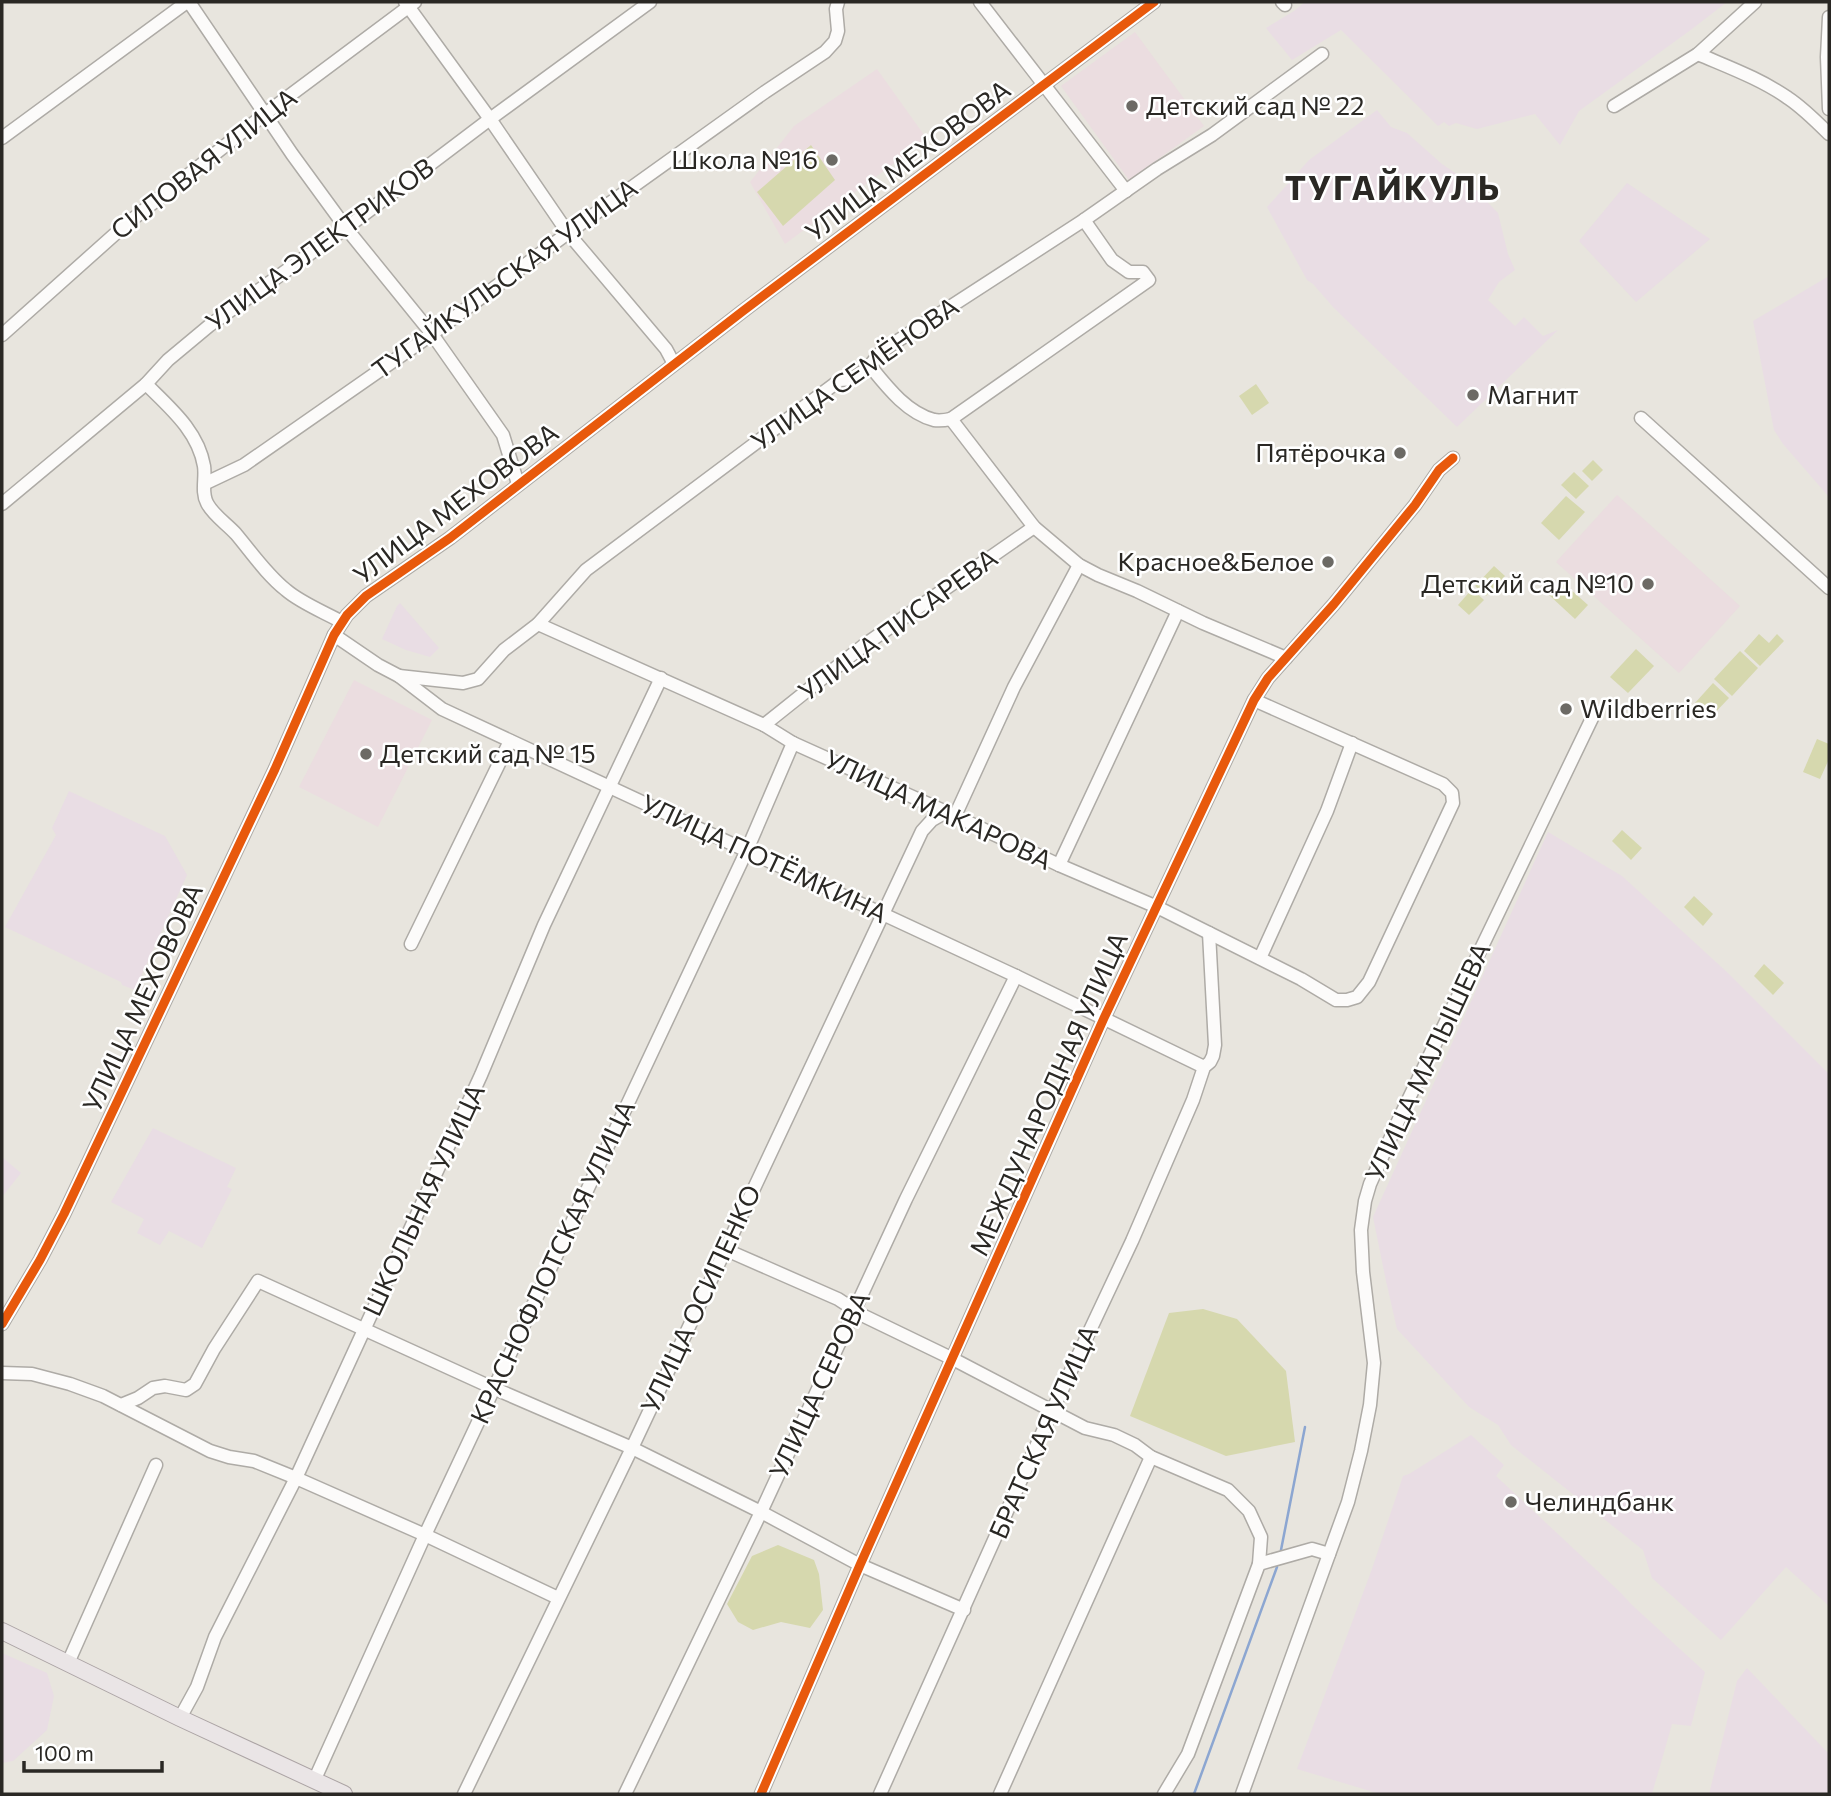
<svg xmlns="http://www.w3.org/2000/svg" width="1831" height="1796" viewBox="0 0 1831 1796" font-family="Commissioner,sans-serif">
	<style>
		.industrial { fill: #e9dde4 }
		.education { fill: #ebdde0 }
		.green { fill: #d6d8ae }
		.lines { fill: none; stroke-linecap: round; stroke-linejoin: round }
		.stream { stroke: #8ca6d1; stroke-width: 2.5 }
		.minor-casing { stroke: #aeaba6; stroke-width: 15 }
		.major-casing { stroke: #aca4a5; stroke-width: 18 }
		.minor { stroke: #fcfbfa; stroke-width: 12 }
		.major { stroke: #eae5e6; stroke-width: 16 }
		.cycleway-casing { stroke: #fff; stroke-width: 13 }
		.cycleway { stroke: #e8590c; stroke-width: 9 }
		.poi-dot { fill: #6c6a65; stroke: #fff; stroke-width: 2.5 }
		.labels { text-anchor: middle; stroke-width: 5; stroke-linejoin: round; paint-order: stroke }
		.poi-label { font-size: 26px; fill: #2a2824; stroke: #fff; text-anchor: start }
		.street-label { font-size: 26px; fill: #2a2824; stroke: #fff }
		.district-label { font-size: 33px; font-weight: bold; letter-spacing: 2px; fill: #2a2824; stroke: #fff }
	</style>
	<rect width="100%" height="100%" fill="#e8e5de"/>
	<g class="industrial">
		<path d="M1305,2h422l-35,27 -113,82 -19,34 -25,-31 -58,15 -21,-6 -7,3 -5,-4 -6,4 -97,-96 -49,30 -26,-32 28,-17z"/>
		<path d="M1377,110l14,17 16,6 35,31 25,17 31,32 10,41 7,16 -16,12 -11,18 27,26 9,-9 19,19 15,-6 -101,97 -123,-119 -21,-24 -6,-4 -40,-73 42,-47z"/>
		<path d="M1627,183l83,56 -74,63 -57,-61z"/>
		<path d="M1829,276v221l-46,-53 -9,-14 -21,-109z"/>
		<path d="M400,603l39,45 -9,9 -24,-7 -24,-11 15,-33z"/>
		<path d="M69,791l96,45 22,39 -52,115 -13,-5 -1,-3 -116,-55 51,-92 -4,-7z"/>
		<path d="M1548,832l74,44 106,97 101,101v532l-43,-39 -65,73 -69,-62 -9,-28 -132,-105 -13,-20 -29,-18 -72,-78 -11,-48 -13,-64z"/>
		<path d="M153,1128l83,40 -9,19 5,2 -30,59 -33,-17 -9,14 -23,-12 7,-14 -33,-17z"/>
		<path d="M2,1157l19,16 -19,24z"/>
		<path d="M1471,1435l33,30 -8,11 125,117 10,11 74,68 -14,54 -19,-2 -20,70h-272l-83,-25 75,-200 31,-93 6,-2z"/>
		<path d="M2,1653l45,20 7,23 -7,34 -34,31 -11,2z"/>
		<path d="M1747,1668l82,86v40h-120l28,-113z"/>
	</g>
	<g class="education">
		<path d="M1135,32l69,94 -75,54 -68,-94z"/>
		<path d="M877,69l50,70 -142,105 -35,-62 44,-56z"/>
		<path d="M1617,495l123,111 -61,67 -123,-111z"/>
		<path d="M354,680l78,40 -54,107 -79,-40z"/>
	</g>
	<g class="green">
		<path d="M811,145l24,35 -52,46 -26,-34z"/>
		<path d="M1256,384l13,19 -17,12 -13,-19z"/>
		<path d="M1593,460l10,10 -11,11 -10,-10z"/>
		<path d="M1574,472l15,14 -13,13 -15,-14z"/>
		<path d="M1566,496l19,16 -26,28 -18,-17z"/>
		<path d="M1494,566l11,10 -19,20 -11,-10z"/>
		<path d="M1561,581l27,24 -13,14 -26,-24z"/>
		<path d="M1472,589l12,11 -15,15 -11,-10z"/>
		<path d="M1759,634l10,9 8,-9 7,7 -24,25 -16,-15z"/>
		<path d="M1636,649l18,17 -26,27 -18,-16z"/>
		<path d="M1740,651l18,17 -26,28 -18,-17z"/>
		<path d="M1713,683l16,15 -19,20 -15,-15z"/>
		<path d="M1817,739l12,5v15l-9,20 -17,-7z"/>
		<path d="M1622,830l20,18 -11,12 -19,-19z"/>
		<path d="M1694,896l19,18 -10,12 -19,-19z"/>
		<path d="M1764,964l20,19 -11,12 -19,-19z"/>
		<path d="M1203,1309l34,10 49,52 9,71 -69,14 -96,-40 39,-103z"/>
		<path d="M778,1545l36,15 5,14 4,36 -13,18 -29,-6 -28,8 -15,-8 -11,-18 25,-48z"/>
	</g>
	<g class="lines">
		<g class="stream">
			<path d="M1281,1550l24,-123"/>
			<path d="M1194,1794l83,-227"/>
		</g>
		<g class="minor-casing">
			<g id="minor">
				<path d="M189,2l103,152 54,74 86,106 71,101 15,49"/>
				<path d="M405,2l85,117 78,114 98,116 8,15"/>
				<path d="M980,2l146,189"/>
				<path d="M1282,2l3,3"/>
				<path d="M1829,17l-2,40 2,52"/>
				<path d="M1698,54c30,13 63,25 90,44 15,10 28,23 41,36"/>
				<path d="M1614,106l84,-52 57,-52"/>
				<path d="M2,138l185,-136"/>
				<path d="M2,335l122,-109 141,-112 150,-112"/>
				<path d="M870,366c17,21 37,47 64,54 6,1 12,0 17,-1"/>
				<path d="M146,384c24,24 52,47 58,82 2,11 -3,26 3,37 6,12 20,21 29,31 16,19 30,40 50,56 15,13 38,22 56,32"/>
				<path d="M1641,418l188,170"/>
				<path d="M951,419l83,108 45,38 19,10 39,16 66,32 83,35"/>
				<path d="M951,419l198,-139 -6,-8h-14l-17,-12 -28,-40"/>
				<path d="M206,483l38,-18 188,-131 136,-101 197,-141 60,-40 10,-11 3,-10 -2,-22 2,-7"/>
				<path d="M2,504l144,-120 22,-24 42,-35 136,-97 144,-109 160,-117"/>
				<path d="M538,624l226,101 29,18 162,73 104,49 98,42 144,72 35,21h11l10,-3 12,-15 84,-179 -1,-10 -9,-9 -189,-84"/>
				<path d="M334,635l44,30 21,11 43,33 574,267 188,91"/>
				<path d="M399,676l64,7 15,-4 26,-29 34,-26 48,-54 254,-190c19,0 31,-15 42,-29l202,-131 73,-51 55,-34 110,-81"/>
				<path d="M764,725l99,-79 171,-119"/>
				<path d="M955,816l59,-129 65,-122"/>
				<path d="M1059,865l119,-254"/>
				<path d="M411,944l99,-203"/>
				<path d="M1260,958l67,-147 25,-68"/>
				<path d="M724,1249l114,50 26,17 89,43 132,69 29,7 21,10 16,12 77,33 21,21 12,26 -2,27"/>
				<path d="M2,1324l38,-64 24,-46 211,-445 59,-134 13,-20 19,-19 84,-58 293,-227 411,-309"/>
				<path d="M2,1373l30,1 38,10 33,12 107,55 19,6 25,4 42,17 129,57 133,63"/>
				<path d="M121,1405l17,-7 15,-10 12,-2 21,4 9,-6 19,-35 44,-68 235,107 139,60 129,64 99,53 104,45"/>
				<path d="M68,1663l88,-198"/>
				<path d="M180,1718l17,-31 18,-50 81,-159 185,-403 63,-150 117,-247"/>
				<path d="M314,1781l111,-246 322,-685 46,-107"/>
				<path d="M464,1794l168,-346 290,-617 10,-11 14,-8"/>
				<path d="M625,1794l136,-282 145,-313 110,-223"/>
				<path d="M761,1794l99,-229 244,-547 150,-318 14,-22 66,-74 81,-99 24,-35 14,-12"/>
				<path d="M880,1794l172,-383 80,-170 61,-141 11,-33 6,-5 3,-6 2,-11 -6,-112"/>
				<path d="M1000,1794l151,-337"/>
				<path d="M1164,1794l24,-40 71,-190 53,-15 17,5"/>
				<path d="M1242,1794l106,-292 13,-51 9,-46 4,-42 -11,-91 -2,-42 4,-29 5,-17 29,-65 196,-407"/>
			</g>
		</g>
		<g class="major-casing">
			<path id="major" d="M2,1631l178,87 164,76"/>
		</g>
		<use href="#minor" class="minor"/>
		<use href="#major" class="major"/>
		<g class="cycleway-casing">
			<g id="cycleway">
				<path d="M2,1324l38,-64 24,-46 211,-445 59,-134 13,-20 19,-19 84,-58 293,-227 411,-309"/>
				<path d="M761,1794l99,-229 244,-547 150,-318 14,-22 66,-74 81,-99 24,-35 14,-12"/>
			</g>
		</g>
		<use href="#cycleway" class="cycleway"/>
	</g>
	<g class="poi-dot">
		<circle cx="1132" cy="106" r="7"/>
		<circle cx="832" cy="160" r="7"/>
		<circle cx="1473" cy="395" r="7"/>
		<circle cx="1400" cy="453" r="7"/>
		<circle cx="1328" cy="562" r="7"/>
		<circle cx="1648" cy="584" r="7"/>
		<circle cx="1566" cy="709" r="7"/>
		<circle cx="366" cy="754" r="7"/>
		<circle cx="1511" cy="1502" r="7"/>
	</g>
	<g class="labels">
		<g class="poi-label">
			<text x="1146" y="115">Детский сад № 22</text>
			<text x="818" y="169" text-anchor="end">Школа №16</text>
			<text x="1487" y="404">Магнит</text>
			<text x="1386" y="462" text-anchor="end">Пятёрочка</text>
			<text x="1314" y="571" text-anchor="end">Красное&amp;Белое</text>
			<text x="1634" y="593" text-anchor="end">Детский сад №10</text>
			<text x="1580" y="718">Wildberries</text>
			<text x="380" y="763">Детский сад № 15</text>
			<text x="1525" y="1511">Челиндбанк</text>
		</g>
		<g class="street-label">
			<text transform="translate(908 161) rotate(-37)" y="9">УЛИЦА МЕХОВОВА</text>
			<text transform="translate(204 164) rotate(-38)" y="9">СИЛОВАЯ УЛИЦА</text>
			<text transform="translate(320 245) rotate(-36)" y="9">УЛИЦА ЭЛЕКТРИКОВ</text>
			<text transform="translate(505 279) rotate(-36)" y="9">ТУГАЙКУЛЬСКАЯ УЛИЦА</text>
			<text transform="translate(855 374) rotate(-35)" y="9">УЛИЦА СЕМЁНОВА</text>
			<text transform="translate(456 504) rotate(-37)" y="9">УЛИЦА МЕХОВОВА</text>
			<text transform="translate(898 625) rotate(-36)" y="9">УЛИЦА ПИСАРЕВА</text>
			<text transform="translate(938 810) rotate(25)" y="9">УЛИЦА МАКАРОВА</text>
			<text transform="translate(764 859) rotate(25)" y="9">УЛИЦА ПОТЁМКИНА</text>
			<text transform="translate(143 998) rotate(-65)" y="9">УЛИЦА МЕХОВОВА</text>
			<text transform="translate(1428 1062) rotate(-65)" y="9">УЛИЦА МАЛЫШЕВА</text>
			<text transform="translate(1049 1094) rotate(-66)" y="9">МЕЖДУНАРОДНАЯ УЛИЦА</text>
			<text transform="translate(424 1200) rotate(-65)" y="9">ШКОЛЬНАЯ УЛИЦА</text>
			<text transform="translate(553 1262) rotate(-65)" y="9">КРАСНОФЛОТСКАЯ УЛИЦА</text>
			<text transform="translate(701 1299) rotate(-65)" y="9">УЛИЦА ОСИПЕНКО</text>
			<text transform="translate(820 1385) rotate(-65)" y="9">УЛИЦА СЕРОВА</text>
			<text transform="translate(1044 1432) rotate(-66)" y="9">БРАТСКАЯ УЛИЦА</text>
		</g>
		<g class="district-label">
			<text x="1393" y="200">ТУГАЙКУЛЬ</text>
		</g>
	</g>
	<rect width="1831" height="1796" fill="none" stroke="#2a2824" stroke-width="7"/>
	<path d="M24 1761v10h138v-10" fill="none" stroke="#2a2824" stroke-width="3.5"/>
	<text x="35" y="1761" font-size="21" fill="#2a2824" stroke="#ffffff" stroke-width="5" paint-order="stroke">100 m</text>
</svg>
